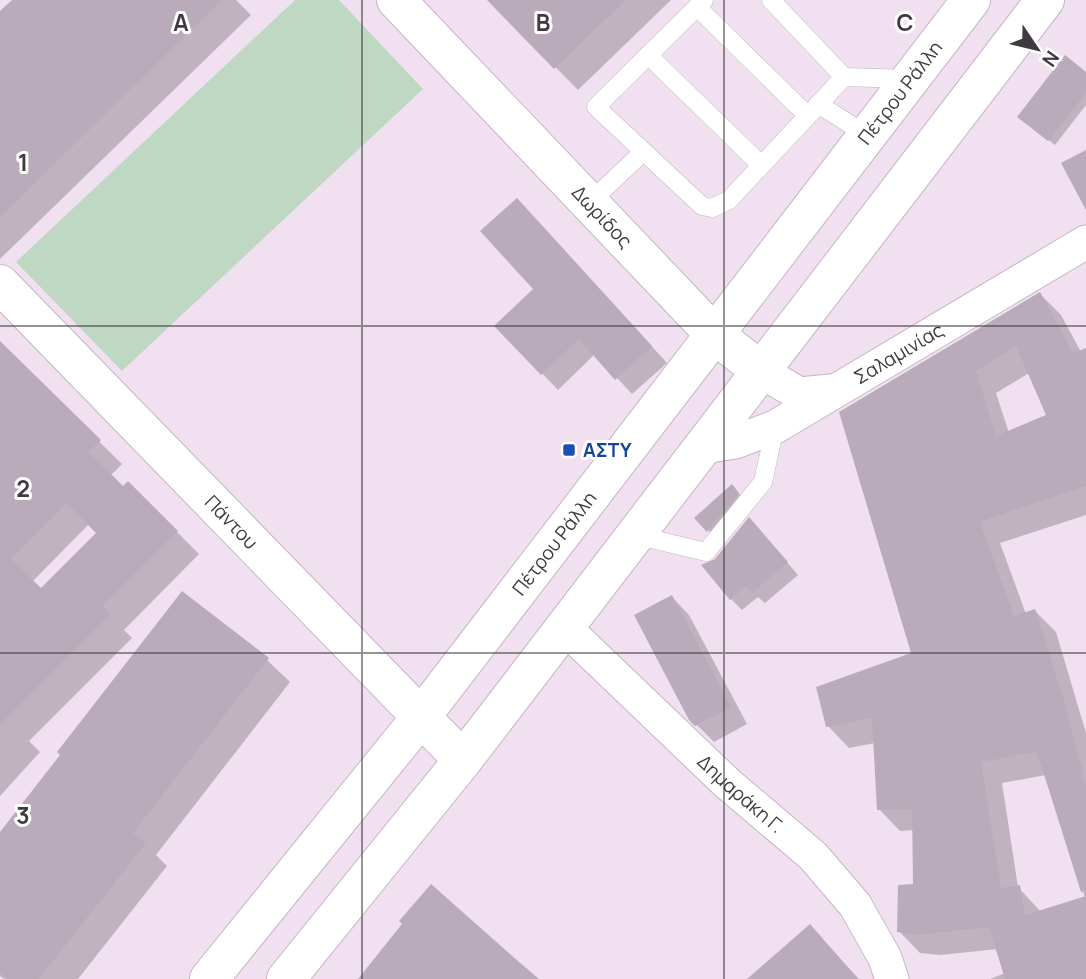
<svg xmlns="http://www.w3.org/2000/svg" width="1086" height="979" viewBox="0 0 1086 979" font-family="Manrope,sans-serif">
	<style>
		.green { fill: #bed8c3 }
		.shadow { fill: #0003; fill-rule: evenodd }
		.building { fill: #baabbb; fill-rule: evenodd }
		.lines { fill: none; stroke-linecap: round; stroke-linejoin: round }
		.lane-casing { stroke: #c5b5c5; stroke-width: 19 }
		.street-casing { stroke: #c5b5c5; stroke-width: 35 }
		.secondary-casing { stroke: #c5b5c5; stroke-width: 40 }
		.primary-casing { stroke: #c5b5c5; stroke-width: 40 }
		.lane { stroke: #fff; stroke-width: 18 }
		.street { stroke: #fff; stroke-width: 33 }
		.secondary { stroke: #fff; stroke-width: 38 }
		.primary { stroke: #fff; stroke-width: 38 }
		.grid { fill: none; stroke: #403a40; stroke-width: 2; stroke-opacity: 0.55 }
		.transit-dot { fill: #1a4fb4; stroke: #fff; stroke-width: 2.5 }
		.labels { text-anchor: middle; stroke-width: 6; stroke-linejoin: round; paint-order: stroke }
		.street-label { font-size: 19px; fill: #403a40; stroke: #fff }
		.transit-label { font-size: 19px; font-weight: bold; fill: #164399; stroke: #fff; text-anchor: start }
		.grid-label { font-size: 23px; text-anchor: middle; font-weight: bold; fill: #403a40; stroke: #fff; stroke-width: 6; stroke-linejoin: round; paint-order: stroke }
	</style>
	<rect width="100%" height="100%" fill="#f0e0f0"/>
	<path class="green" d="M295,0h44l84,89 -301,282 -106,-109z"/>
	<g class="shadow">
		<path d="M14,0h222l15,15 -251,244v-245z"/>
		<path d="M490,0h181l-93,90z"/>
		<path d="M1086,74v31l-31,40 -30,-23z"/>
		<path d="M533,216l134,147 -35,31 -37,-40 -37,36 -61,-64 39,-36z"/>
		<path d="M1040,294l21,21 20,37 5,-3v166l-86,28 26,71 9,-3 21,21 30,101v246h-96l15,-6 -7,-24 -58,6 -20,-2 -21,-22 16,-45 -1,-56 -14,1 -21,-22 -4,-66 -26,5 -21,-22 85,-72 -72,-242zM1029,373l19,43 -39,17 -13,-40zM1046,775l39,123 -44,14 -23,-25 -16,-104z"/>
		<path d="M0,344l122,120 -12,12 13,12 5,-5 71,71 -75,76 8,8 -103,103 11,11 -40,44zM89,524l10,9 -58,58 -9,-9z"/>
		<path d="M732,486l12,13 -30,37 -17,-18z"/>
		<path d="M750,519l48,56 -33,28 -7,-6 -16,13 -11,-11 -15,-38z"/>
		<path d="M672,597l17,18 58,109 -33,18 -23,-23z"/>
		<path d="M267,660l23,22 -134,173 11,11 -89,113h-74l-4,-3v-141z"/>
		<path d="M810,926l49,53h-109z"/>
	</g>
	<g class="building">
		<path d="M12,0h210l-222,217v-206z"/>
		<path d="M487,0h139l-72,69z"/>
		<path d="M1065,55l21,17v21l-38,48 -31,-24z"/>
		<path d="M1086,150v60l-25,-47z"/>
		<path d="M517,198l135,148 -37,34 -36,-41 -38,36 -47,-49 39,-37 -53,-58z"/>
		<path d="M1040,292l33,61 13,-5v138l-106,36 34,94 21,-7 30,95 21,81v106l-5,1 -44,-140 -56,10 20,126 19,-3 5,30 61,-19v83h-81l-16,-52 -71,8 -21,-3 1,-47 15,-1 -1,-75 -35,1 -5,-92 -46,9 -10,-40 95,-34 -72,-241zM1016,346l30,69 -50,21 -20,-65z"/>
		<path d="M0,341l101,99 -12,12 34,34 5,-5 50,50 -76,75 9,8 -111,111zM66,503l30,30 -55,55 -30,-29z"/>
		<path d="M732,484l7,9 -32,39 -13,-14z"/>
		<path d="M749,517l39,45 -36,31 -6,-7 -16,14 -29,-35 14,-6z"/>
		<path d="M182,591l87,67 -136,175 13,10 -107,136h-31l-8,-6v-141l60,-77 -3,-3z"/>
		<path d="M672,595l59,112 -36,19 -6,-6 -55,-105z"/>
		<path d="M431,884l80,71 28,24h-181l44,-55 -3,-3z"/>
		<path d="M810,924l48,55h-111z"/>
	</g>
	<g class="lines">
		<g class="lane-casing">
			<g id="lane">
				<path d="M704,0l-108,107 106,99 10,2 17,-8 115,-123"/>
				<path d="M771,0l73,77 66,2"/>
				<path d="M697,7l110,108"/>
				<path d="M648,55l113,110"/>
				<path d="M818,104l49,31"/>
				<path d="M589,203l54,-51"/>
				<path d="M635,535l71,17 57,-70 12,-55"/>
			</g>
		</g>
		<g class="street-casing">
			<g id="street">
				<path d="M761,371l38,23 32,-3"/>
				<path id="s1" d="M703,447l32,-5 40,-15 311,-185"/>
				<path id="s2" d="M564,627l163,156 86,73 42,49 30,53 7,21"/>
			</g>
		</g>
		<g class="secondary-casing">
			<g id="secondary">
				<path id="s3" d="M396,0l318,334 47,37"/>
				<path id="s4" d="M0,284l463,476"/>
			</g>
		</g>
		<g class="primary-casing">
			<g id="primary">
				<path id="s5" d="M209,979l212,-262 550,-717"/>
				<path d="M286,979l177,-219 582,-760"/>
			</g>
		</g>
		<use href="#lane" class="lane"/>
		<use href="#street" class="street"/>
		<use href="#secondary" class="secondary"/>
		<use href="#primary" class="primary"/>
	</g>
	<path class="grid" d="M362,0v979M724,0v979M0,326h1086M0,653h1086"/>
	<rect class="transit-dot" x="562" y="443" width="14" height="14" rx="3.5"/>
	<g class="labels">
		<g class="street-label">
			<text dy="7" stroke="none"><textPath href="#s5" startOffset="1124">Πέτρου Ράλλη</textPath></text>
			<text dy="7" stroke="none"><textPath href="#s3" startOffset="299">Δωρίδος</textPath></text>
			<text dy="7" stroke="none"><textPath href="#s1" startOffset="219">Σαλαμινίας</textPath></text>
			<text dy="7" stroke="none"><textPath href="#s4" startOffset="332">Πάντου</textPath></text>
			<text dy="7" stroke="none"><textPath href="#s5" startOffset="556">Πέτρου Ράλλη</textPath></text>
			<text dy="7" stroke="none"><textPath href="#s2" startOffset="243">Δημαράκη Γ.</textPath></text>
		</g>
		<g class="transit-label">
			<text x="583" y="457">ΑΣΤΥ</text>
		</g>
	</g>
	<g class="grid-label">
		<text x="181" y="31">A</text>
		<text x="543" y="31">B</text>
		<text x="905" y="31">C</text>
		<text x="23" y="171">1</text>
		<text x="23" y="497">2</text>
		<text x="23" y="824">3</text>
	</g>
	<g transform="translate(1037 49) rotate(125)" stroke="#ffffff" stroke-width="5" paint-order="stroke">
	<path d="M0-5L12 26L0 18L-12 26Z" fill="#403a40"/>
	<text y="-10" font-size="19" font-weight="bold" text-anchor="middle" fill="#403a40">N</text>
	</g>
</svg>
